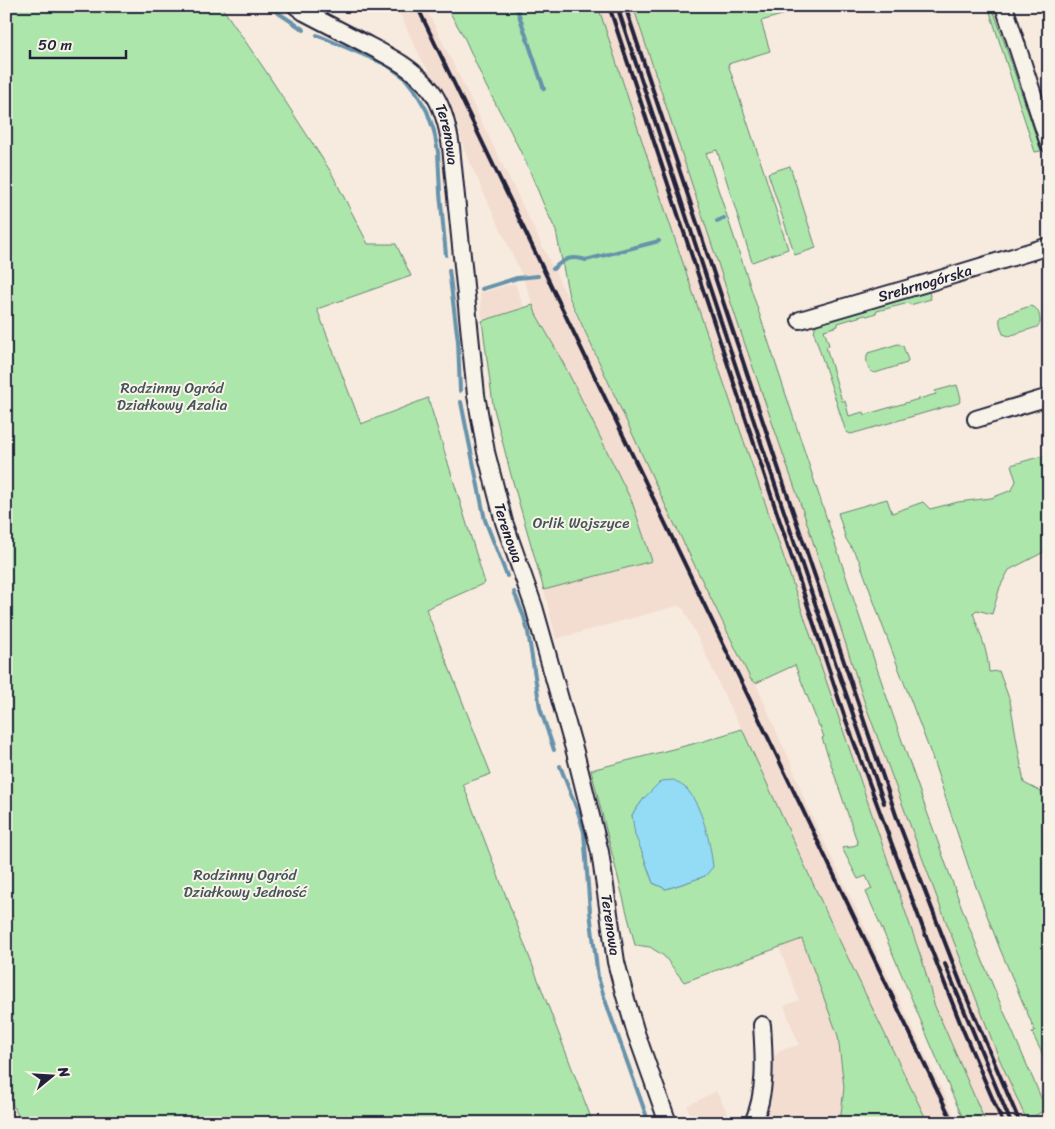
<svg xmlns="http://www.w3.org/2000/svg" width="1055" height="1129" viewBox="0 0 1055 1129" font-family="Sriracha,sans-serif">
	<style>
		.built { fill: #f3ddd1 }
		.green { fill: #ace6aa; stroke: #678472; fill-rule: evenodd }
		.water { fill: #94dcf5; stroke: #6692ab }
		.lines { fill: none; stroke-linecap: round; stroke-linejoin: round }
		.stream { stroke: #6692ab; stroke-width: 4 }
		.minor-casing { stroke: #22223b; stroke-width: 20 }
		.minor { stroke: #f7f3e8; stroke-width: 16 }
		.rail { stroke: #22223b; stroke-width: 4 }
		.labels { text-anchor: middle; stroke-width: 4; stroke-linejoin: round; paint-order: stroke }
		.street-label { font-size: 15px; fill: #22223b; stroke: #f7f3e8 }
		.park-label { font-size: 15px; fill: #445357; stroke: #f7f3e8 }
	</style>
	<rect width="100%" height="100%" fill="#f7ebdf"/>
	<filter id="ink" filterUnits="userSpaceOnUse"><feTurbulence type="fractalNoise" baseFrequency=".02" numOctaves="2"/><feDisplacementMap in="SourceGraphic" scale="10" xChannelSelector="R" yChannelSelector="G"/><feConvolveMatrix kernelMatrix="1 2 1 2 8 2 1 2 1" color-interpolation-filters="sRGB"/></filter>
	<g filter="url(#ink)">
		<g class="built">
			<path d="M396,6h29l331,677 25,59 11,22 1,5 11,30 154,324h-30l-95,-196 -91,-198 -13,-23 -28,-62 -18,-36 -6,-2 -121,33 -12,-49 108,-30 -21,-58 -73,-149 -22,-39 -12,-34 -60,-130 -6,-26 -10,-24 -27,-41z"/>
			<path d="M578,6h79l220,664 80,224 33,84 56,131 -21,14h-49l-103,-283z"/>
			<path d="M515,283l9,25 -42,13 -2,-28z"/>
			<path d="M802,938l36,98 6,51 -4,36h-79l9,-21 4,-27 -2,-17 8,-8 19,-5 -15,-39 15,-6 -20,-53z"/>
			<path d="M716,1091l17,32h-40l-6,-17z"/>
		</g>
		<g class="green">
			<path d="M6,6h215l44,64 66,102 37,72h28l15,32 -94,33 44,115 67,-26 57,185 -59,26 65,165 -28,10 130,339h-571l-16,-31z"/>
			<path d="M446,6h152l47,144 46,137 232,676 11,41 52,119h-21c-35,-77 -65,-155 -99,-231l6,-3 -6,-13 -8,3 -16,-31 6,-2v2l10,-4 -36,-106 2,-1 -4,-11h-1l-24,-61 -39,18 -5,-3 -82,-167 -100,-216 -13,-66 -13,-28 -14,-34 -19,-39 -24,-44 -22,-49z"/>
			<path d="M633,6h180l-52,15 9,30 -42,13 36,108 24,77 -36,13 -35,-112 -11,3c83,247 160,495 250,739 27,74 59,145 90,217l-19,12 -28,-63 -57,-147 -78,-210 -58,-181 -66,-190z"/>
			<path d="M988,6h4l49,145 -6,1z"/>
			<path d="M790,166l26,82 -21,7 -27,-82z"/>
			<path d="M929,292l2,7 -21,6 -1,-2 -32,8 -1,2 -9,3 -2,-1 -27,8v3l-14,4 5,15 -3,2 16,54h3l4,15 14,-4 1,3 72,-21 -1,-3 22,-6 4,13 -2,5 -108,31 -5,-2 -32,-99 1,-6 2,-3z"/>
			<path d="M533,305l3,9 22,39 19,37 55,112 20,59 -108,29 -33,-115 -18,-70 -11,-84z"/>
			<path d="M1030,306c9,1 10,10 10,17l-3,4 -28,9 -6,-2c-2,-6 -5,-13 -2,-18z"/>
			<path d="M898,344l5,2 5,14 -1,3 -32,10c-8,-1 -10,-14 -7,-20z"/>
			<path d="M1049,454v94l-7,5 -33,17 -9,17 -8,27 -15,-4 -4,3c7,20 15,39 16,59l10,-1 11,30 14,82 25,13v275l-9,-22 -8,-16 3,-2 -35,-82 -30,-78 -39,-117 -48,-127 -24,-67 -13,-21 -8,-26 49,-14 5,14 31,-11 7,7 28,-7 33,-4 21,-8 4,-9 -5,-16z"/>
			<path d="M742,729l91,198 95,196h-88l4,-36 -6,-51 -36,-97 -118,43 -20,-26 -14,-9 -15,-2 -44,-175 113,-29zM661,781l44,95 -17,6 -22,7 -13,-6 -11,-31 -10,-37 13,-18z"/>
		</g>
		<path class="water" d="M674,780c4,3 9,6 13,9 16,20 23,52 26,78l-8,9 -17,6 -22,7 -13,-6 -11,-31 -7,-17 -3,-20 13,-18 16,-16z"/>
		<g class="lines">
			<g class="stream">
				<path d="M268,6l36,24"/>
				<path d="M516,6l28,83"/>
				<path d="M317,35l70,30 18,13 11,14 11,19 7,20 4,21 2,41 6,62"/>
				<path d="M717,221l7,-3"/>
				<path d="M553,269c11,-10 18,-14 33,-9l73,-19"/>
				<path d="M449,270l9,71 2,50"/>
				<path d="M482,289l35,-11 21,-2"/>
				<path d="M461,402l6,30 18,88 22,56"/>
				<path d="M514,592l10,25 4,15 12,76 14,42"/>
				<path d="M560,766l18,46 6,20 6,80 8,65 7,23 44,123"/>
			</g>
			<g class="minor-casing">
				<g id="minor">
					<path id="s1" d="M296,6l8,6c19,10 39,20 58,30 25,13 51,25 69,48 12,16 17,37 20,57l25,248 10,57 18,70 30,85 41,145 25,100 16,110 9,34 11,37 32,90"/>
					<path d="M1004,6l45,138"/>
					<path id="s2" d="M800,320l137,-40 112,-34"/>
					<path d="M976,419l73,-22"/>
					<path d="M753,1123c14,-31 11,-66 9,-98"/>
				</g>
			</g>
			<use href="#minor" class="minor"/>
			<g class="rail">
				<path d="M417,6l536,1117"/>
				<path d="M609,6l235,709 80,216 39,99 40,93"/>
				<path d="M617,6c88,266 174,533 267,797"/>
				<path d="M625,6l156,470 117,345 63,163 59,139"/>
				<path d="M945,964l66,159"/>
			</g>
		</g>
	</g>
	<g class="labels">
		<g class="street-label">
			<text dy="5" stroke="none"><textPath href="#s1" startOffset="208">Terenowa</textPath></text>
			<text dy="5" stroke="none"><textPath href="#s2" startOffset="130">Srebrnogórska</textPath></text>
			<text dy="5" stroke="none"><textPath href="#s1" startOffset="612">Terenowa</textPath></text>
			<text dy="5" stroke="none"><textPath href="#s1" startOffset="1018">Terenowa</textPath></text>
		</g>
		<g class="park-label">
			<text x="172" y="393">Rodzinny Ogród<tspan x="172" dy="17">Działkowy Azalia</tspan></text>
			<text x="581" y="528">Orlik Wojszyce</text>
			<text x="245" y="880">Rodzinny Ogród<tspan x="245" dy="17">Działkowy Jedność</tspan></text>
		</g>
	</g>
	<rect width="1055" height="1129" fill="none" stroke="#f7f3e8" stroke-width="25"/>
	<rect x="12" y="12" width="1030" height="1104" fill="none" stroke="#22223b" stroke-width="2" filter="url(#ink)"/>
	<g transform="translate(52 1076) rotate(72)" stroke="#f7f3e8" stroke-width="4" paint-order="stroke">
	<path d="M0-4L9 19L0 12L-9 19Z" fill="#22223b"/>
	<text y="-8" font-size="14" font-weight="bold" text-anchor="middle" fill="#22223b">N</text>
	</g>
	<path d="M30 50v8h96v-8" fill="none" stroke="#22223b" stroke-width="2.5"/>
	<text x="38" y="50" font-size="15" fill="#22223b" stroke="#f7f3e8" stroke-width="4" paint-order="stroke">50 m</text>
</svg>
